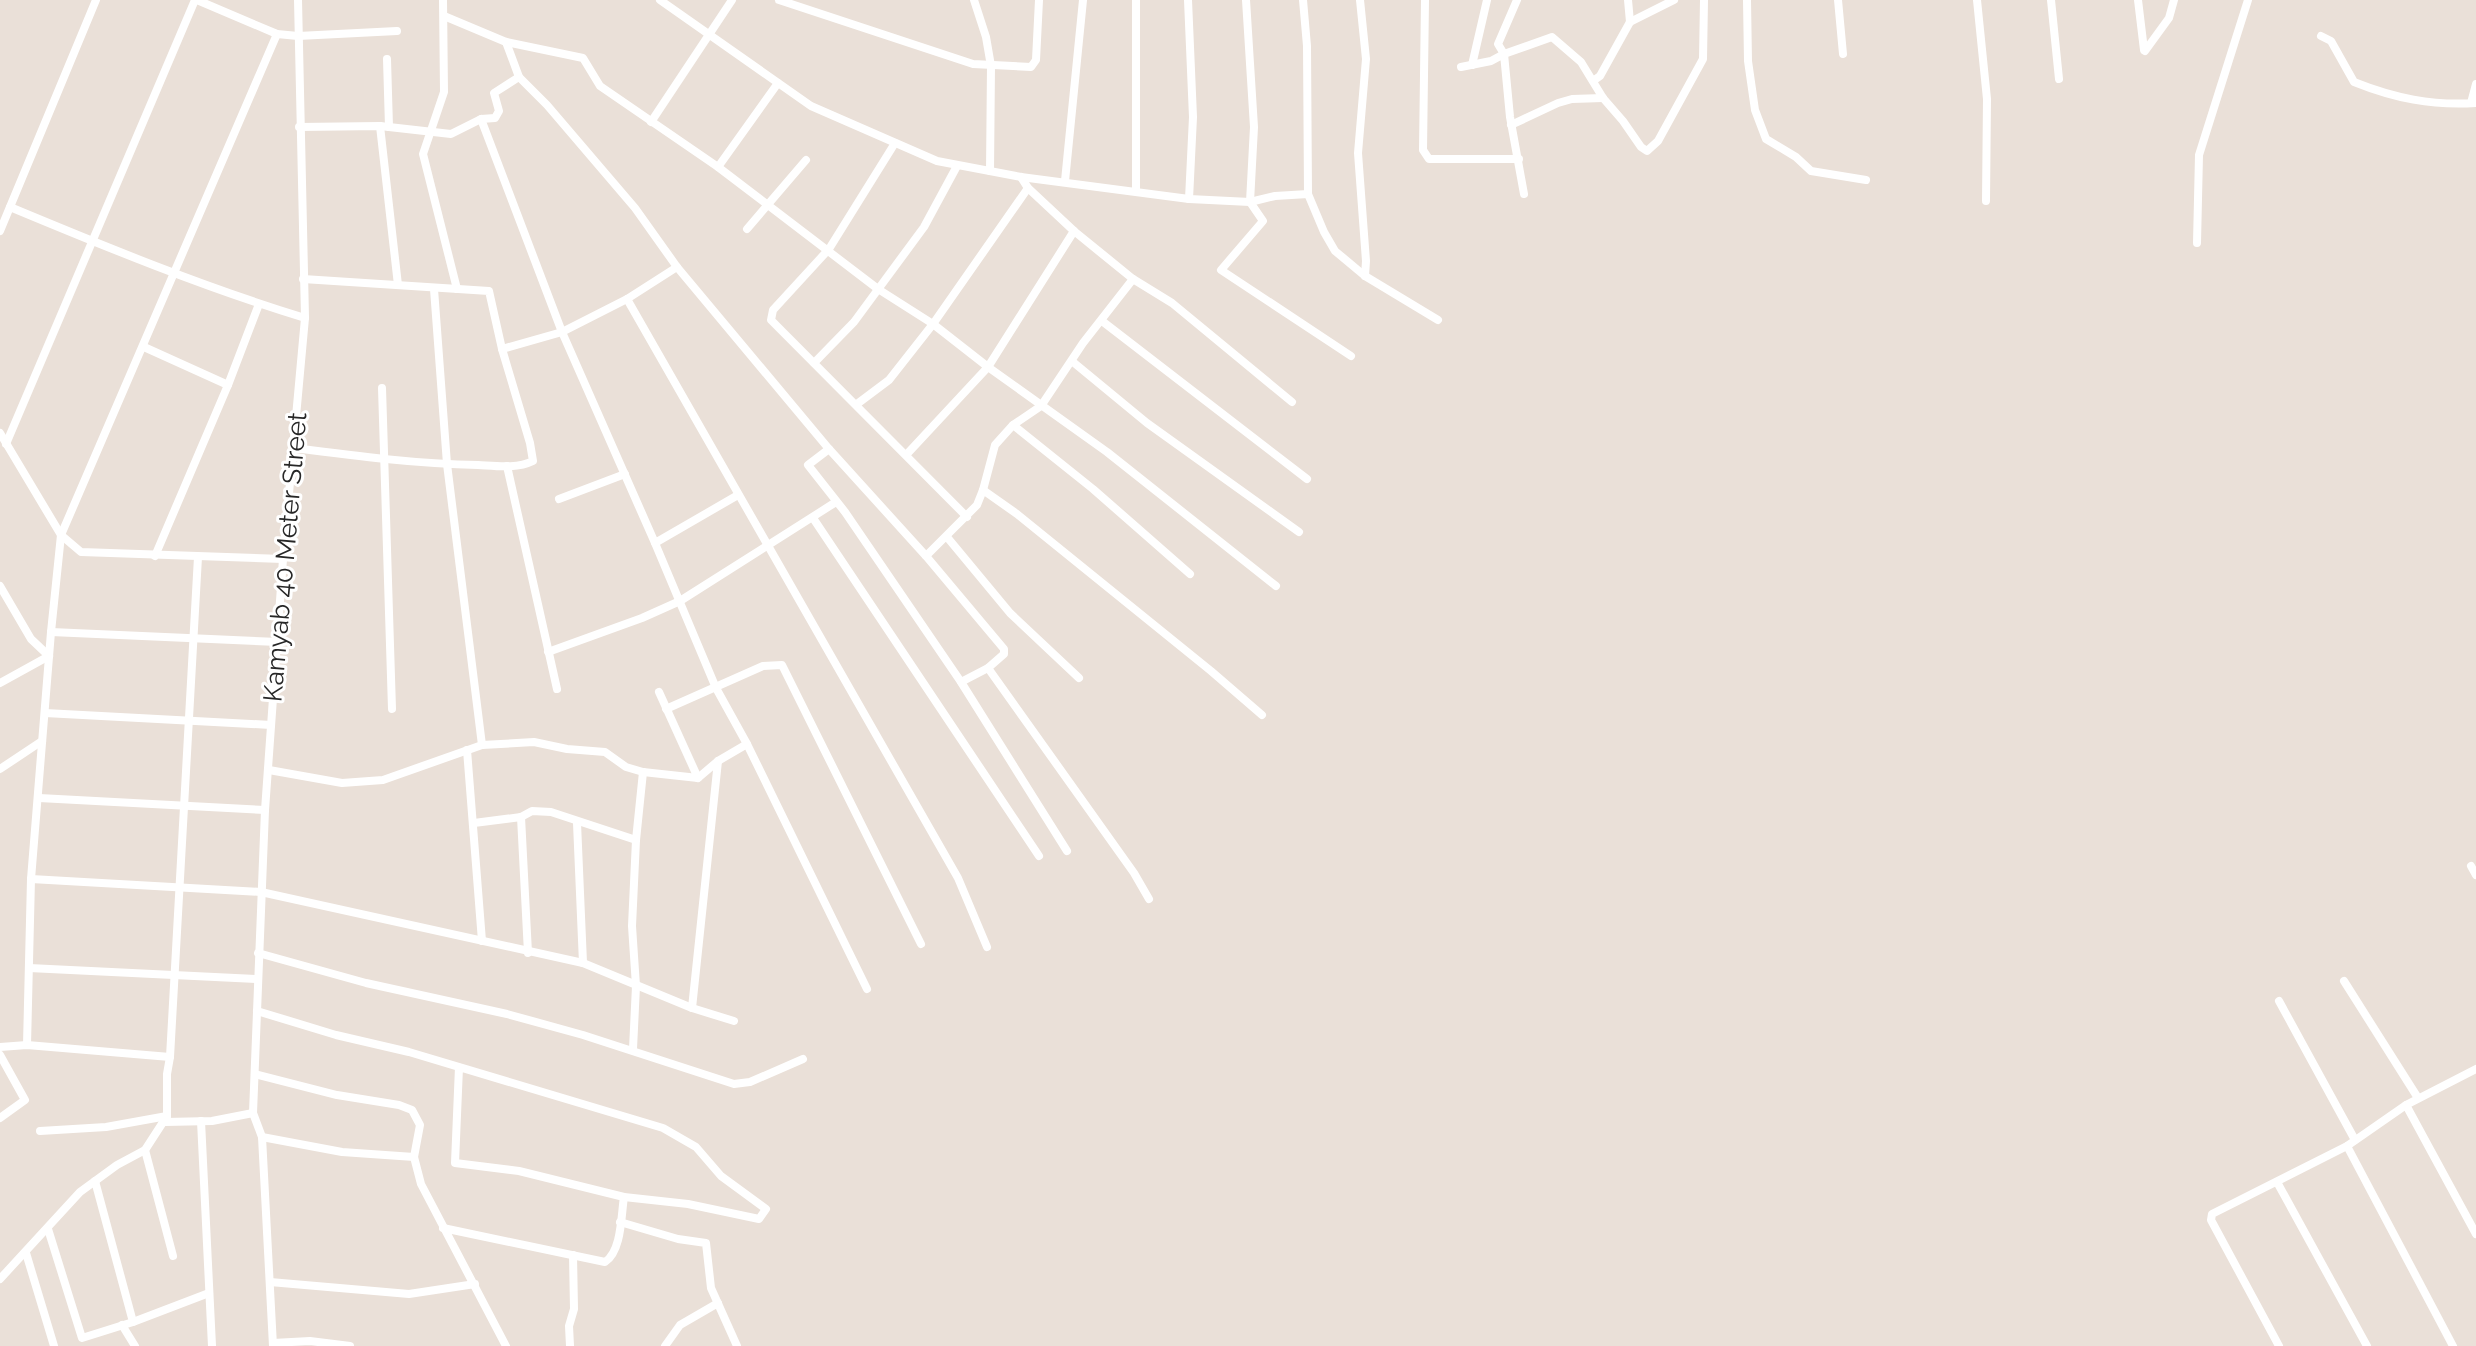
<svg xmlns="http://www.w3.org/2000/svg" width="2476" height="1346" viewBox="0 0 2476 1346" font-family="Raleway,sans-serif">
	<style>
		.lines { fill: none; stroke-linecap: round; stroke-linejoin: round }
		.street { stroke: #fff; stroke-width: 8 }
		.labels { text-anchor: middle; stroke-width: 6; stroke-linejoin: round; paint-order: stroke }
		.street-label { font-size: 26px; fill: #272727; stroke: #fff }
	</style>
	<rect width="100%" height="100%" fill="#eae0d8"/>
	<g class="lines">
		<g class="street">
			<path d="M197,0l80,34 21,2 99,-5"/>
			<path d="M443,0l1,92 -21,62 34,135"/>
			<path d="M660,0l151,106 126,55 84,16 168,22 61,3 25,-6 33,-2"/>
			<path d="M779,0l194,64 58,3 5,-7 3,-60"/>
			<path d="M974,0l12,37 5,29 -1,105"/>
			<path d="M1136,0v190"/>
			<path d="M1188,0l5,117 -4,82"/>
			<path d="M1246,0l8,127 -4,75 13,19 -42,49 130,86"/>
			<path d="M1303,0l4,46 1,148 16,38 11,19 30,25 73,44"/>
			<path d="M1360,0l6,59 -8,94 8,108 -1,15"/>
			<path d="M1425,0l-2,150 6,9h90"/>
			<path d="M1517,0l-19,44 6,10 48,-17 29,25 22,36 20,23 18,26 6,4 11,-10 45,-82 1,-59"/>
			<path d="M1747,0l1,61 7,49 11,29 30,18 15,14 55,9"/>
			<path d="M1838,0l5,54"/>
			<path d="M1977,0l10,99 -1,102"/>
			<path d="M2051,0l8,79"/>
			<path d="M2138,0l6,50"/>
			<path d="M444,16l62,26 77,16 17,28 118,81 160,122 55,35 55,43 119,85 169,134"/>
			<path d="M1630,22l44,-22"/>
			<path d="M2321,36l10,5 23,41c40,16 78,24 122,21"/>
			<path d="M506,42l13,35 28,28 88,103 42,59 152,182 97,107 78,93v5l-16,14 -27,14"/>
			<path d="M2145,51l24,-33 5,-18"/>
			<path d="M387,59l2,68"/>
			<path d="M1472,65l15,-65"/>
			<path d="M1461,67l30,-6 13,-7 6,63 14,77"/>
			<path d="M1593,81l7,-5 30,-54 -2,-22"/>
			<path d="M2471,103l5,-19"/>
			<path d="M481,119l81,213 93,211 61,145 31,56 120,245"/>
			<path d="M651,122l81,-122"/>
			<path d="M1511,125l47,-22 14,-4 31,-1"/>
			<path d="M380,126l18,159"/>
			<path d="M299,127l81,-1 71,8 30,-15 14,-1 4,-7 -5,-18 25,-16"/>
			<path d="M895,143l-66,106 -56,61 -2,10 196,197"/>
			<path d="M718,167l60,-84"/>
			<path d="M1021,177l7,11 46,43 59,48 39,24 120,99"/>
			<path d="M1065,181l18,-181"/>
			<path d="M10,207c96,40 196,81 295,111"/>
			<path d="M747,229l59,-69"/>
			<path d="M0,231l96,-231"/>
			<path d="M2197,243l2,-88 49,-155"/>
			<path d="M434,289l13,175 35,281"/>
			<path d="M627,299l331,579 29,69"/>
			<path d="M1102,321l205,158"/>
			<path d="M144,347l84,38"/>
			<path d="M502,349l60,-17 65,-33 50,-32"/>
			<path d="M1073,362l74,61 152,109"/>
			<path d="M814,363l40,-41 70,-95 33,-61"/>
			<path d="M382,388l10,321"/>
			<path d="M857,404l32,-24 44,-56 95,-136"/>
			<path d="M1013,425l80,64 97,85"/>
			<path d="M0,433l61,102 20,17 202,7"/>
			<path d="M6,444l189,-444"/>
			<path d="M295,448c61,8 122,16 183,17 18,1 39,4 55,-4l-3,-18 -28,-94 -13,-58 -186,-12"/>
			<path d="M829,449l-21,16 37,47 116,170 106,169"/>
			<path d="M907,454l81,-87 86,-136"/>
			<path d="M507,466l50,223"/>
			<path d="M983,490l34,24 194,157 51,44"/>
			<path d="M559,499l66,-25"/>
			<path d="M813,518l226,338"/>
			<path d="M947,537l63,76 69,65"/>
			<path d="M655,543l83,-48"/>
			<path d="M155,556l73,-171 31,-81"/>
			<path d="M926,556l51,-51 6,-15 12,-45 18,-20 28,-19 42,-63 50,-64"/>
			<path d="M0,586l31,53 18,17"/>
			<path d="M51,632l227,10"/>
			<path d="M548,652l94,-34 38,-17 156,-99"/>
			<path d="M988,668l146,205 15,26"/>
			<path d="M0,683l49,-27"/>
			<path d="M659,692l39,86"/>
			<path d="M666,709l97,-43 19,-1 139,279"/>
			<path d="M45,713l226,12"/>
			<path d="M467,750l15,191"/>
			<path d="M0,769l42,-28"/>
			<path d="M269,770l73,13 41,-3 99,-35 52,-3 33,7 38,3 21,15 17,5 55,6 20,-17 29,-17"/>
			<path d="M39,798l226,12"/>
			<path d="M521,817l7,136"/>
			<path d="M474,823l47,-6 11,-6 19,1 85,28"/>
			<path d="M577,823l6,140"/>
			<path d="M2471,866l5,9"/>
			<path d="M31,879l230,13 322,71 109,45 42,13"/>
			<path d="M258,953l108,30 141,31 76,21 151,49 16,-2 53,-23"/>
			<path d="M29,968l229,11"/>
			<path d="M2344,981l74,117"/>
			<path d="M2279,1001l76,139"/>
			<path d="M692,1008l26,-247"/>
			<path d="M257,1011l79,24 73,17 254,76 33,19 25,29 45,33 -7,10 -71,-15 -64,-7 -105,-26 -64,-8 4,-96"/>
			<path d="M27,1045l4,-166 20,-247 10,-97 216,-501"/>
			<path d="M0,1047l27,-2 143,12"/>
			<path d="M633,1049l3,-63 -4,-60 4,-86 7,-68"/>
			<path d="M0,1055l25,45 -25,18"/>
			<path d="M255,1074l82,21 62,10 13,5 8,15 -6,32 7,27 85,162"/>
			<path d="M2406,1105l70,129"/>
			<path d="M201,1121l11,225"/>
			<path d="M165,1122l47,-1 41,-8"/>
			<path d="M40,1131l66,-4 61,-11"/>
			<path d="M262,1137l80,15 72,5"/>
			<path d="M2347,1146l106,200"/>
			<path d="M145,1150l28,106"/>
			<path d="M95,1181l38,141"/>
			<path d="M2277,1182l90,164"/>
			<path d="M620,1222l58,17 28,4 5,45 26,58"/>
			<path d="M443,1228l162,34c17,-11 16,-47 19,-65"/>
			<path d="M48,1229l34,109 51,-16 76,-29"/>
			<path d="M26,1253l28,93"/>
			<path d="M0,1279l80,-87 37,-27 28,-15 22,-34v-42l3,-17 28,-500"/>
			<path d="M270,1282l139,12 66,-10"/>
			<path d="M122,1325l13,21"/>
			<path d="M273,1343l37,-2 40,5"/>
			<path d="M273,1346l-11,-209 -9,-24 12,-303 18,-251 22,-241 -7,-318"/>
			<path d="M570,1346l-1,-20 5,-17 -1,-54"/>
			<path d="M665,1346l15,-21 38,-22"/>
			<path d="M2279,1346l-68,-126 1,-6 135,-68 59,-41 70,-36"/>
		</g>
	</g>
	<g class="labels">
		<g class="street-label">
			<text transform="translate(285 557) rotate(-85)" y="9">Kamyab 40 Meter Street</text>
		</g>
	</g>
</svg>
